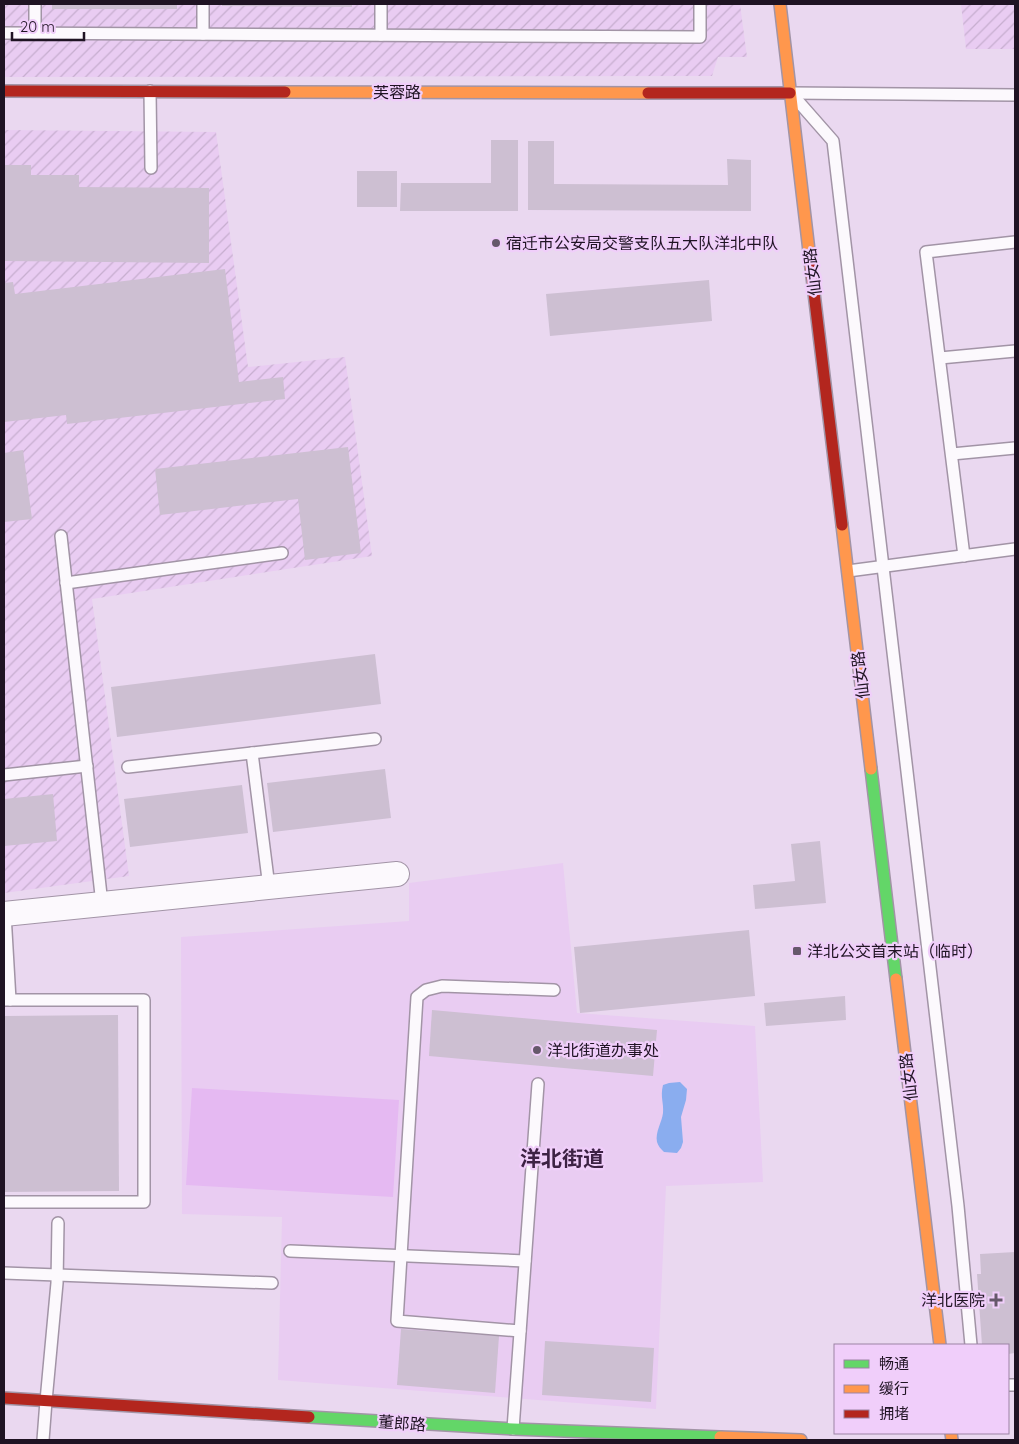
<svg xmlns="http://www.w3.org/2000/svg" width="1019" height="1444" viewBox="0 0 1019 1444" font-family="Quicksand,'Noto Sans SC',sans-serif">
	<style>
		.built { fill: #e9ccf2 }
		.industrial { fill: url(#industrial-furrows) }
		.grass { fill: #e5b9f2 }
		.water { fill: #8aadef }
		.building { fill: #cdbfd2 }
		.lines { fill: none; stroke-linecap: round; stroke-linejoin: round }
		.lane-casing { stroke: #a294a6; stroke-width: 14 }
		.street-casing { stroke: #a294a6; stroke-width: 26 }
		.fast-casing { stroke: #a294a6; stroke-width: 14 }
		.slow-casing { stroke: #a294a6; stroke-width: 14 }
		.jam-casing { stroke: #a294a6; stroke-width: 14 }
		.lane { stroke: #fcf9fd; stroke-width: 11 }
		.street { stroke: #fcf9fd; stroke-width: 24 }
		.fast { stroke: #63d668; stroke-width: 11 }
		.slow { stroke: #ff974d; stroke-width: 11 }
		.jam { stroke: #b3261e; stroke-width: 11 }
		.poi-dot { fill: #66586b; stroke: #f0cefa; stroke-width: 2 }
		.labels { text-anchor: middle; stroke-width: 4.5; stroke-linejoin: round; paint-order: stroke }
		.street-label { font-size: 16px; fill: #1f1323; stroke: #f0cefa }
		.poi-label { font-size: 16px; fill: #1f1323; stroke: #f0cefa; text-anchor: start }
		.district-label { font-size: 21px; font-weight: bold; fill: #3d2244; stroke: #f0cefa }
	</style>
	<defs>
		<pattern id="industrial-furrows" width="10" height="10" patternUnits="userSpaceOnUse" patternTransform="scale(1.25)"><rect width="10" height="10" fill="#e9ccf2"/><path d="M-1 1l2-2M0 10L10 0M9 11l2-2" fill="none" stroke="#c7aecf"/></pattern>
	</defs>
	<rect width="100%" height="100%" fill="#ead8f0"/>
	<path class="built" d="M563,863l14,150 178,13 8,156 -97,4 -10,223 -378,-29 4,-163 -100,-3 -1,-277 228,-16v-38z"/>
	<g class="industrial">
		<path d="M4,4h736l7,53h-29l-6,19 -708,1z"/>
		<path d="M961,4h54v45h-49z"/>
		<path d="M4,130l212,2 32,235 97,-10 27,199 -280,43 37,277 -125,17z"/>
	</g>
	<path class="grass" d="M192,1088l207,12 -6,97 -207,-12z"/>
	<path class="water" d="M680,1082l7,7 -1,11 -5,17 2,25 -2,6 -4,5 -13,-1c-3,-3 -6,-6 -7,-10 -2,-10 5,-20 6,-29 1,-10 -3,-16 0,-28l6,-2z"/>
	<g class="building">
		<rect x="52" y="4" width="125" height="5"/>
		<path d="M222,4h130v3l-130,-1z"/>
		<path d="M491,140h27v71h-118l1,-28h90z"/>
		<path d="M528,141h26v43l174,1 -1,-26 24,1v51l-223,-1z"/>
		<path d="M4,165h27v10h48v12l130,1v75l-205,-2z"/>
		<rect x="357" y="171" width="40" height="36"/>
		<path d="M225,269l14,113 44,-5 2,22 -218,25 -1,-9 -62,7v-139l9,-1 2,12z"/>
		<path d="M709,280l3,41 -162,15 -4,-42z"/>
		<path d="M348,447l13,106 -56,7 -7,-61 -138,16 -5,-46z"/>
		<path d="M23,450l9,69 -28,3v-69z"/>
		<path d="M375,654l6,50 -264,33 -6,-50z"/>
		<path d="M385,769l6,49 -118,14 -6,-49z"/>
		<path d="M242,785l6,48 -118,14 -6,-48z"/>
		<path d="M53,794l4,47 -53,5v-47z"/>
		<path d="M820,841l6,62 -71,6 -2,-24 42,-4 -4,-37z"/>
		<path d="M749,930l6,66 -175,17 -6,-66z"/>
		<path d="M845,996l1,24 -80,6 -2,-23z"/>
		<path d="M432,1010l225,20 -4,46 -224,-20z"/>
		<path d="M118,1015l1,176 -115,1v-176z"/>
		<path d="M1015,1252v101l-7,1v-9h-26l-5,-71h4l-1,-20z"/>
		<path d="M401,1329l98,7 -4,57 -98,-8z"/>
		<path d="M545,1341l109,7 -3,54 -109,-7z"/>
	</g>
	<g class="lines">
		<g class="lane-casing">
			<g id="lane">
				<path d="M381,4v31"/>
				<path d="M4,33l696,4v-33"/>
				<path d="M35,33v-29"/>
				<path d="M203,34v-30"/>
				<path d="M150,91l1,77"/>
				<path d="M790,93l225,2"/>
				<path d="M797,100l36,41 125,1065 13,139"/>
				<path d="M940,358l75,-7"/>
				<path d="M952,454l63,-6"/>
				<path d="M61,536l41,368"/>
				<path d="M964,556l-38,-304 89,-10"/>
				<path d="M848,571l167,-22"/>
				<path d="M66,583l216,-30"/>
				<path d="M252,753l17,134"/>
				<path d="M128,767l247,-28"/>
				<path d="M4,775l83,-9"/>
				<path d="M5,914l5,86"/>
				<path d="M4,1000h140v202h-140"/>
				<path d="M290,1251l235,10"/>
				<path d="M4,1273l268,10"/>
				<path d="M520,1331l-123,-10 20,-324 9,-7 16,-4 112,4"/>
				<path d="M1008,1385h7"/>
				<path d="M513,1429l25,-345"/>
				<path d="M43,1440l3,-39 11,-118 1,-60"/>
			</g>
		</g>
		<g class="street-casing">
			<path id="street" d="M4,914l393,-40"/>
		</g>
		<g class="fast-casing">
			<g id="fast">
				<path d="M871,769l25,210"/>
				<path d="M309,1417l204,12 207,8"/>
			</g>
		</g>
		<g class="slow-casing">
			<g id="slow">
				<path d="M780,4l31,264"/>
				<path d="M285,92l363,1"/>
				<path d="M842,525l29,244"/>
				<path d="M896,979l44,366"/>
				<path d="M951,1433l1,7"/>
				<path d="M720,1437l81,3"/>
			</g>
		</g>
		<g class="jam-casing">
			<g id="jam">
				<path d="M4,91l281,1"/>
				<path d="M648,93h142"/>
				<path d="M811,268l31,257"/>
				<path d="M4,1398l305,19"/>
			</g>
		</g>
		<use href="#lane" class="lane"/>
		<use href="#street" class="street"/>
		<use href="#fast" class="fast"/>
		<use href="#slow" class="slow"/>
		<use href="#jam" class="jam"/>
	</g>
	<g class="poi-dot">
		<circle cx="496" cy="243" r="5"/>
		<rect x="792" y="946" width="10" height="10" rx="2.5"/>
		<circle cx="537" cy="1050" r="5"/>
		<path d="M993.5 1292.5h5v5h5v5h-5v5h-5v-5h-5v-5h5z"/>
	</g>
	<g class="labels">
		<g class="street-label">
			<text x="397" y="98">芙蓉路</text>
			<text transform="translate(812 272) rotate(-97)" y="6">仙女路</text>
			<text transform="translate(860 675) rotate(-97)" y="6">仙女路</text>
			<text transform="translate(908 1077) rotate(-97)" y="6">仙女路</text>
			<text transform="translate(402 1423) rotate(4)" y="6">董郎路</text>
		</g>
		<g class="poi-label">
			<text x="506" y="249">宿迁市公安局交警支队五大队洋北中队</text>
			<text x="807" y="957">洋北公交首末站（临时）</text>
			<text x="547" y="1056">洋北街道办事处</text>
			<text x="985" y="1306" text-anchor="end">洋北医院</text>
		</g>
		<g class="district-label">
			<text x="562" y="1166">洋北街道</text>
		</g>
	</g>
	<rect width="1019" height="1444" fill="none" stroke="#1f1323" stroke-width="10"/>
	<rect x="834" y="1344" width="175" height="90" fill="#f0cefa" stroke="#9c83a4"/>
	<rect x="844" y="1360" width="25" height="8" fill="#63d668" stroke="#9c83a4"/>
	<text x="879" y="1369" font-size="15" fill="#1f1323">畅通</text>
	<rect x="844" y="1385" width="25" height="8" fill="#ff974d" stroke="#9c83a4"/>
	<text x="879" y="1394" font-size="15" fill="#1f1323">缓行</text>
	<rect x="844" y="1410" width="25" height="8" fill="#b3261e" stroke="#9c83a4"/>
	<text x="879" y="1419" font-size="15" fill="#1f1323">拥堵</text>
	<path d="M12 32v8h72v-8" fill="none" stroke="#1f1323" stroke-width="2.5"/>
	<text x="20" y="32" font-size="15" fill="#1f1323" stroke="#f0cefa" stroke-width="4" paint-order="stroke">20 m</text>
</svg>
